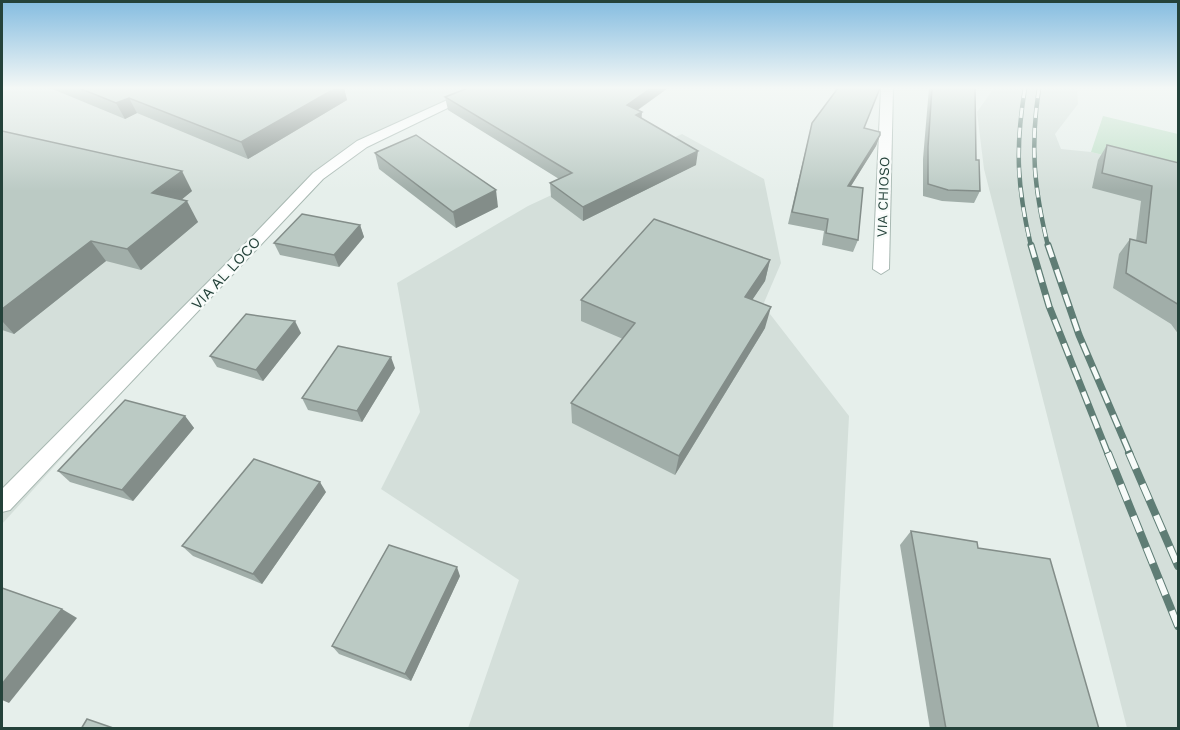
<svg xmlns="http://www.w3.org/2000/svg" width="1180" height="730" viewBox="0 0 1180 730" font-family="'Work Sans',sans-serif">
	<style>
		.built { fill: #d4dfda }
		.green { fill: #bfe0c8 }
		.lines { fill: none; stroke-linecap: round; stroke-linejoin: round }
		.street-casing { stroke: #a8b8b2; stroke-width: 2 }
		.street { fill: #fff; fill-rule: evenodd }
		.rail-far2-casing { stroke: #5f7d75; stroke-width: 4.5 }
		.rail-far1-casing { stroke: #5f7d75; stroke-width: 7 }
		.rail-casing { stroke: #5f7d75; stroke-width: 8 }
		.rail-far2 { stroke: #f7fbf9; stroke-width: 3; stroke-dasharray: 10; stroke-linecap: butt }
		.rail-far1 { stroke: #f7fbf9; stroke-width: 4.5; stroke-dasharray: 13; stroke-linecap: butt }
		.rail { stroke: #f7fbf9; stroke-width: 6; stroke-dasharray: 17; stroke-linecap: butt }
		.wall { fill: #a1aea9 }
		.shaded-wall { fill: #838d89 }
		.building { fill: #bbcac4; stroke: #838d89; stroke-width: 1.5 }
		.labels { text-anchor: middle; stroke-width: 4.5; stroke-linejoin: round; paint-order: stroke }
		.far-street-label { font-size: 14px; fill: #24423a; stroke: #f7fbf9 }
		.street-label { font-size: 15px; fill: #24423a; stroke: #f7fbf9 }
	</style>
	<rect width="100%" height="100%" fill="#e6efeb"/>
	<g class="built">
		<path d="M2,88h482l-122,56 -44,32 -316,348z"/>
		<path d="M994,88h83l1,16 -23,30 6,15 30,3 87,22v554h-51l-143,-559 -7,-57z"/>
		<path d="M682,134l82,45 17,84 -18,42 86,111 -16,312h-365l51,-148 -138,-91 39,-77 -23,-129 131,-77z"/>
	</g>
	<path class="green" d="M1103,116l75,18v40l-87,-22z"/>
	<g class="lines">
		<g class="street-casing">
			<g id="street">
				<path d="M474,88h15l-122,59 -44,32 -313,331 -8,2v-23l218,-219 93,-97 44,-32z"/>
				<path d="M881,88h12l-4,181 -8,5 -8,-5z"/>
			</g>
		</g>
		<use href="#street" class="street"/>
		<g class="rail-far2-casing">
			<g id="rail-far2">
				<path d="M1025,88c-10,60 -8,99 6,158"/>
				<path d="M1039,88c-9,59 -5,100 9,158"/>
			</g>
		</g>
		<g class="rail-far1-casing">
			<g id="rail-far1">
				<path d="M1031,245l18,61 59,148"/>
				<path d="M1048,245l31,90 51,119"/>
			</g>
		</g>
		<g class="rail-casing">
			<g id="rail">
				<path d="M1108,453l70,173"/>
				<path d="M1129,453l49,113"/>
			</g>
		</g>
		<use href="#rail-far2" class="rail-far2"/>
		<use href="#rail-far1" class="rail-far1"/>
		<use href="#rail" class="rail"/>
	</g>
	<g class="wall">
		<path d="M50,88h294l3,12 -99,59 -111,-46 -12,6z"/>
		<path d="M468,88h200l-30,22 3,8 55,47 -113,56 -32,-24 -1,-14 9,-4 -111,-69 -3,-13z"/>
		<path d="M838,88h42l-16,40 16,7 -4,11 -25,40 7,54 -5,12 -31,-7 2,-14 -36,-7 24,-101z"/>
		<path d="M929,88h46l1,72 4,31 -6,12 -32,-2 -19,-5v-37z"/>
		<path d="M2,131l190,60 -11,9 17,22 -57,48 -35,-9 -92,73 -12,-4z"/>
		<path d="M1107,145l72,18v172l-8,-11 -58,-36 6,-34 11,-15 6,2 5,-40 -49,-13 6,-28z"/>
		<path d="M375,153l123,54 -42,21 -77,-59z"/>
		<path d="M360,225l4,12 -25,30 -59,-12 -6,-12z"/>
		<path d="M770,260l-5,21 -13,19 13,28 -90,147 -103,-52 -1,-20 52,-64 -42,-18v-21z"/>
		<path d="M301,333l-38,48 -46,-14 -7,-11z"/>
		<path d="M395,368l-33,54 -54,-12 -6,-12z"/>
		<path d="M185,416l9,12 -61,73 -63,-19 -12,-11z"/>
		<path d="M326,492l-64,92 -69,-28 -11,-10z"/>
		<path d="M911,531l67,17 121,181h-169l-30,-184z"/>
		<path d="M460,576l-49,105 -72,-27 -7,-8z"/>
	</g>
	<g class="shaded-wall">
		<path d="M336,88h8l3,12 -99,59 -7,-17z"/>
		<path d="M651,88h17l-42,30 1,-13z"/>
		<path d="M129,98l8,15 -12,6 -9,-16z"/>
		<path d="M642,112l-1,13 -5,-10z"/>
		<path d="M880,135l-4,11 -32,51 4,-11z"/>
		<path d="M698,151l-2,14 -113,56v-14z"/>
		<path d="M182,171l10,20 -28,23 -12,-21z"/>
		<path d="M496,190l2,17 -42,21 -3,-16z"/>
		<path d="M187,201l11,21 -57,48 -14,-21z"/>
		<path d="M360,225l4,12 -25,30 -5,-12z"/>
		<path d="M91,241l15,20 -92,73 -12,-13v-12z"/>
		<path d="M770,260l-5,21 -25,37 5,-21z"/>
		<path d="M771,307l-6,21 -90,147 4,-19z"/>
		<path d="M295,321l6,12 -38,48 -7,-11z"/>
		<path d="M391,357l4,11 -33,54 -5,-11z"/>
		<path d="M185,416l9,12 -61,73 -11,-11z"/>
		<path d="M320,482l6,10 -64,92 -9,-10z"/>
		<path d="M457,567l3,9 -49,105 -6,-7z"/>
		<path d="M62,609l15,9 -68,85 -7,-3v-16z"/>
	</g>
	<g class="building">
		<path d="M79,88h257l-95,54 -112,-44 -13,5z"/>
		<path d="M468,88h183l-24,17 15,7 -6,3 62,36 -115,56 -33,-24 22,-10 -127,-76z"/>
		<path d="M838,88h42l-16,40 16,4v3l-32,51 15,2 -5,52 -32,-7 2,-14 -36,-7 20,-89z"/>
		<path d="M932,88h43l1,72h3l1,31 -32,-1 -20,-6v-37z"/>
		<path d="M2,131l180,40 -30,22 35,8 -60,48 -36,-8 -89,68z"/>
		<path d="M416,135l80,55 -43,22 -78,-59z"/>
		<path d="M1107,145l72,18v142l-53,-32 4,-34 16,4 6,-57 -50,-13z"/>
		<path d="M302,214l58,11 -26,30 -60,-12z"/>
		<path d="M654,219l116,41 -25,37 26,10 -92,149 -108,-53 64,-80 -54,-23z"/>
		<path d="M246,314l49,7 -39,49 -46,-14z"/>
		<path d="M338,346l53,11 -34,54 -55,-13z"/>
		<path d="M125,400l60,16 -63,74 -64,-19z"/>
		<path d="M254,459l66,23 -67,92 -71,-28z"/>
		<path d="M911,531l66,11 1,6 72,11 49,170h-153z"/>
		<path d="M389,545l68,22 -52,107 -73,-28z"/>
		<path d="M2,588l60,21 -60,75z"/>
		<path d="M87,719l29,10h-35z"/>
	</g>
	<linearGradient id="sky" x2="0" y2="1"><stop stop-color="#84bce0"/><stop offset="0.46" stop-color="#f4f8f6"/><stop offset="1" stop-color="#f4f8f6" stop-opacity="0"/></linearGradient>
	<rect width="1180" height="191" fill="url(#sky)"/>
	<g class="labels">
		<g class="far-street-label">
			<text transform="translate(883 197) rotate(-88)" y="5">VIA CHIOSO</text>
		</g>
		<g class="street-label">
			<text transform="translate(226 273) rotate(-47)" y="5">VIA AL LOCO</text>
		</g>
	</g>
	<rect width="1180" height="730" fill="none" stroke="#24423a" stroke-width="6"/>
</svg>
